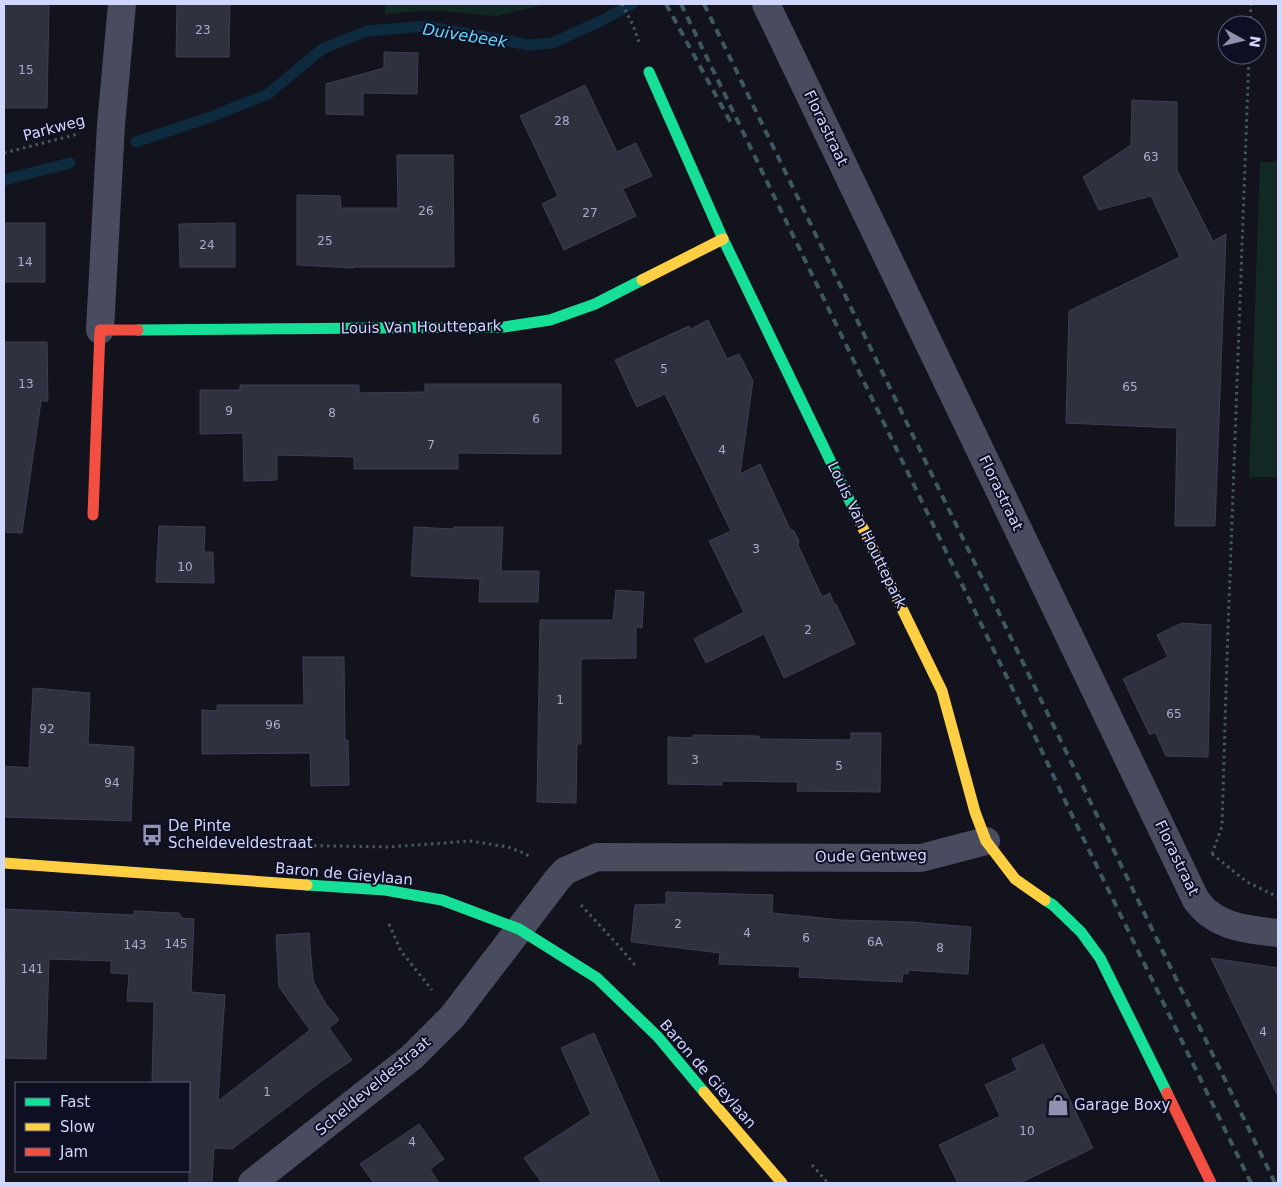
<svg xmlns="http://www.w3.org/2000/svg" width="1282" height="1187" viewBox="0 0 1282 1187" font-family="'DejaVu Sans',sans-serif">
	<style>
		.green { fill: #122824 }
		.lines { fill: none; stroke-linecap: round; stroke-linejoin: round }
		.stream { stroke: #0d2a3f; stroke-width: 11 }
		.building { fill: #30313f; stroke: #3c3e51 }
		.path { stroke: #47595f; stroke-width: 3; stroke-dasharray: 2.5 4; stroke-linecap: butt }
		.street { stroke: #484c5e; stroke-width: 28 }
		.fast { stroke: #16e098; stroke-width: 11 }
		.slow { stroke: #ffcf43; stroke-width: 11 }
		.jam { stroke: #f24e42; stroke-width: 11 }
		.rail { stroke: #3e585f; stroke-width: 4; stroke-dasharray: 8 6; stroke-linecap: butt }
		.labels { text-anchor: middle; stroke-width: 4; stroke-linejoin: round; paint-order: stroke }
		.number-label { font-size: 12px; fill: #a9adce }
		.street-label { font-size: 15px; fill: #d1d6fd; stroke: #0e0f22 }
		.poi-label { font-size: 15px; fill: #d1d6fd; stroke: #0e0f22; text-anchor: start }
		.water-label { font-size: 16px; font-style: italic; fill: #62d6fa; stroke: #0e0f22 }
	</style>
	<rect width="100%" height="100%" fill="#12131d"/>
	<g class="green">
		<path d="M385,4h163l-52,12 -66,-6 -45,4z"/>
		<path d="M1260,162h18v315h-29z"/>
	</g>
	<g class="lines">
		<g class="stream">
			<path d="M136,142l69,-23 63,-25 54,-45 45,-18 60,-5 102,19 23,-2 49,-22 31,-17"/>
			<path d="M4,180l66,-17"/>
		</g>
	</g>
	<g class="building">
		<path d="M4,4h45l-2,104h-43z"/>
		<path d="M177,4h53l-1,53h-53z"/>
		<path d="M384,52l34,1 -1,41 -54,-1v22l-37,-1v-30l58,-16z"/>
		<path d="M585,85l32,67 19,-9 16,33 -29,13 13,27 -72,34 -22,-46 16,-8 -38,-80z"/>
		<path d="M1132,100l45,2v68l36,71 13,-7 -11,292h-40l2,-98 -111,-5 3,-112 111,-54 -29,-61 -52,14 -16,-33 48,-32z"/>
		<path d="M397,155h56l1,112h-101v1l-56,-3v-70l43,1 1,12h57z"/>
		<rect x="4" y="223" width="41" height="59"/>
		<path d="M235,223v44h-55l-1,-43z"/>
		<path d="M708,320l19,39 12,-5 14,27 -13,93 20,-10 30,65 4,2 5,10 -1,4 24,52 8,-4 4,11h2l19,40 -71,34 -20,-44 -58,29 -12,-24 50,-27 -35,-71 22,-10 -66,-137 -28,13 -22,-47 74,-34 2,3z"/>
		<path d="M4,342h43l1,59h-7l-19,132 -18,-1z"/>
		<path d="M425,384h136v70l-103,-1v16h-104v-12l-77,-2v25l-33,1 -1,-48 -43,1v-44h40v-5h119v8l66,-1z"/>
		<path d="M159,526l46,1 -1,25h9l1,31 -58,-1z"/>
		<path d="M414,527l40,2v-2h49l-2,44h38l-1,31h-59l1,-23 -69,-3z"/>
		<path d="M616,590l28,2 -2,36 -6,-1v31l-55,1v85h-4l-1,59 -39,-1 3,-182h73z"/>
		<path d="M1182,623l29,2 -3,132 -42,-1 -11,-24 -5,3 -27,-56 45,-22 -11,-22z"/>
		<path d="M303,657h41l1,83h3l1,45 -38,1 -1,-33 -108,1v-44l15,1v-6h87z"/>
		<path d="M33,688l57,5 -2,51 46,3 -3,74 -127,-4v-51l25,2z"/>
		<path d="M851,733h30l-1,59 -83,-1 1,-9 -76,-1v4l-54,-1v-47l25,1v-3l66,1v3l92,1z"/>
		<path d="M666,892l107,3 -1,18 70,7 70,2 59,5 -3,47 -60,-4v4l-5,-1 -1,9 -103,-5 1,-10 -81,-3 1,-11 -89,-11 4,-37 31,-1z"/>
		<path d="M4,909l130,6v-4l45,2 3,5 12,1 -3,73 34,3 -7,106 92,-71 -31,-43 -3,-52 33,-2 4,48 13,23 13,16 -10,8 23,32 -29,20 -91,69 -18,-1 -2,35h-23v-100h-37l2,-81 -27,-1 2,-27 -18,-1v-12l-62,-2 -3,100 -42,-1v-59l2,-40h-2z"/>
		<path d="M1211,958l67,10v128z"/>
		<path d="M594,1033l66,150h-118l-18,-25 67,-44 -30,-66z"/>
		<path d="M1043,1044l50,104 -73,35h-62l-19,-38 61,-29 -15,-31 32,-15 -5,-11z"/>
		<path d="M419,1124l25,35 -14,10 9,14h-65l-14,-19z"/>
	</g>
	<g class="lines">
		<g class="path">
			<path d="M622,4l11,21 6,17"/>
			<path d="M1250,25l1,-21"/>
			<path d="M4,153l74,-19"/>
			<path d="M223,844l166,3 81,-6 38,6 18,7 5,4"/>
			<path d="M1212,854l10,-28 5,-169 22,-602"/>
			<path d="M1212,854l35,28 31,15"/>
			<path d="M581,905l36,39 18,21"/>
			<path d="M389,924l12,27 31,39"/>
			<path d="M812,1165l16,18"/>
		</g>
		<g class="street">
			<path d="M766,4l430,896c4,4 8,11 14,14 19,15 45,16 68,19"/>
			<path d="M100,330l11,-205 11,-121"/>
			<path d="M252,1183l160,-126 40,-40 105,-137 8,-9 32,-14 324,1 65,-17"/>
		</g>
		<g class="fast">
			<path d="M649,72l74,167 135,279"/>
			<path d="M138,330l366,-3 46,-7 45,-16 47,-24"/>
			<path d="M307,885l78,5 57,10 77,29 78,49 61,59 46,55"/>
			<path d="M1045,900l8,5 28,27 19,26 67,135"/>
		</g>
		<g class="slow">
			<path d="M642,280l81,-41"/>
			<path d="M858,518l84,173 33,121 11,29 29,38 30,21"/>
			<path d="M4,863l303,22"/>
			<path d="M704,1092l78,91"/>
		</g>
		<g class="jam">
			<path d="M93,515l7,-185h38"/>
			<path d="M1167,1093l44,90"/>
		</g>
		<g class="rail">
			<path d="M666,4l65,119"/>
			<path d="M681,4l335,692 53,113 182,374"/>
			<path d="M704,4l571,1179"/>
		</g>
	</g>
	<defs>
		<g id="bus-bare" transform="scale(1.725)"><path d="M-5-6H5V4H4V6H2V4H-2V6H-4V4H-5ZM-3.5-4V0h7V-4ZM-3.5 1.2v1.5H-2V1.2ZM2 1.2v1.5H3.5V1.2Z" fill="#8e92af" stroke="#0e0f22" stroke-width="2.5" paint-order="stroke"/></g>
		<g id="shop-bare" transform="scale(1.725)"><path d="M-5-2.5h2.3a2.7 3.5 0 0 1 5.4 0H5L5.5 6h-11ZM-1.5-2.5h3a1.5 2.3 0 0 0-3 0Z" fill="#8e92af" stroke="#0e0f22" stroke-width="2.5" paint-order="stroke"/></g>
	</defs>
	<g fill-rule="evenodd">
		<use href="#bus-bare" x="152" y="835"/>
		<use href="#shop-bare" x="1058" y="1105"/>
	</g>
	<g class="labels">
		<g class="number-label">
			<text x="203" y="34">23</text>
			<text x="26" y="74">15</text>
			<text x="562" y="125">28</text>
			<text x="1151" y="161">63</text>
			<text x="426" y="215">26</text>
			<text x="590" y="217">27</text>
			<text x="325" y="245">25</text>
			<text x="207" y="249">24</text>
			<text x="25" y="266">14</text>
			<text x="664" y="373">5</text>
			<text x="26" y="388">13</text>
			<text x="1130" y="391">65</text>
			<text x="229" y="415">9</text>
			<text x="332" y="417">8</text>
			<text x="536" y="423">6</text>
			<text x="431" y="449">7</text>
			<text x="722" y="454">4</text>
			<text x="756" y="553">3</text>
			<text x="185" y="571">10</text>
			<text x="808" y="634">2</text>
			<text x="560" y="704">1</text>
			<text x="1174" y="718">65</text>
			<text x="273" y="729">96</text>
			<text x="47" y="733">92</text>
			<text x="695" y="764">3</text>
			<text x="839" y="770">5</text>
			<text x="112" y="787">94</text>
			<text x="678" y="928">2</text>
			<text x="747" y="937">4</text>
			<text x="806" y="942">6</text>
			<text x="875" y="946">6A</text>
			<text x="176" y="948">145</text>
			<text x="135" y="949">143</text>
			<text x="940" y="952">8</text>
			<text x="32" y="973">141</text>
			<text x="1263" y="1036">4</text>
			<text x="267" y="1096">1</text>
			<text x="1027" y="1135">10</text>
			<text x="412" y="1146">4</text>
		</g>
		<g class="street-label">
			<text transform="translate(54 128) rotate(-15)" y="5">Parkweg</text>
			<text transform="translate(826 128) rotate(64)" y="5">Florastraat</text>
			<text transform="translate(421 327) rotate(-1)" y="5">Louis Van Houttepark</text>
			<text transform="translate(1001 493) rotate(64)" y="5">Florastraat</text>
			<text transform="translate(867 535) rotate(64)" y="5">Louis Van Houttepark</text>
			<text transform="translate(871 856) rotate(-1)" y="5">Oude Gentweg</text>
			<text transform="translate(1177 858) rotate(64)" y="5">Florastraat</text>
			<text transform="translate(344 874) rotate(5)" y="5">Baron de Gieylaan</text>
			<text transform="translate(708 1074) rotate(49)" y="5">Baron de Gieylaan</text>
			<text transform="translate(373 1086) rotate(-40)" y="5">Scheldeveldestraat</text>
		</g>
		<g class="poi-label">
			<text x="168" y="831">De Pinte<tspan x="168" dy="17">Scheldeveldestraat</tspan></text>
			<text x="1074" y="1110">Garage Boxy</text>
		</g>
		<g class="water-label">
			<text transform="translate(465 35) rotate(9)" y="6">Duivebeek</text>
		</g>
	</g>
	<rect width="1282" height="1187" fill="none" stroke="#d1d6fd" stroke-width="10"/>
	<rect x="15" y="1082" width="175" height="90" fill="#0e0f22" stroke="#5c5f7a"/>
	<rect x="25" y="1098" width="25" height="8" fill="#16e098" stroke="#5c5f7a"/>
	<text x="60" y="1107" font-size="15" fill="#d1d6fd">Fast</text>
	<rect x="25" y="1123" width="25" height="8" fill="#ffcf43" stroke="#5c5f7a"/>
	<text x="60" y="1132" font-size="15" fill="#d1d6fd">Slow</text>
	<rect x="25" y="1148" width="25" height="8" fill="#f24e42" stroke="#5c5f7a"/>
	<text x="60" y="1157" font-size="15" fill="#d1d6fd">Jam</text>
	<g transform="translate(1242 40) rotate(98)"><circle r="24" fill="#0e0f22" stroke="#5c5f7a"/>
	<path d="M0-4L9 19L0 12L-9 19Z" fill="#8e92af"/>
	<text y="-8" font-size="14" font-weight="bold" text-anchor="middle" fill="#d1d6fd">N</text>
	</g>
</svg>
